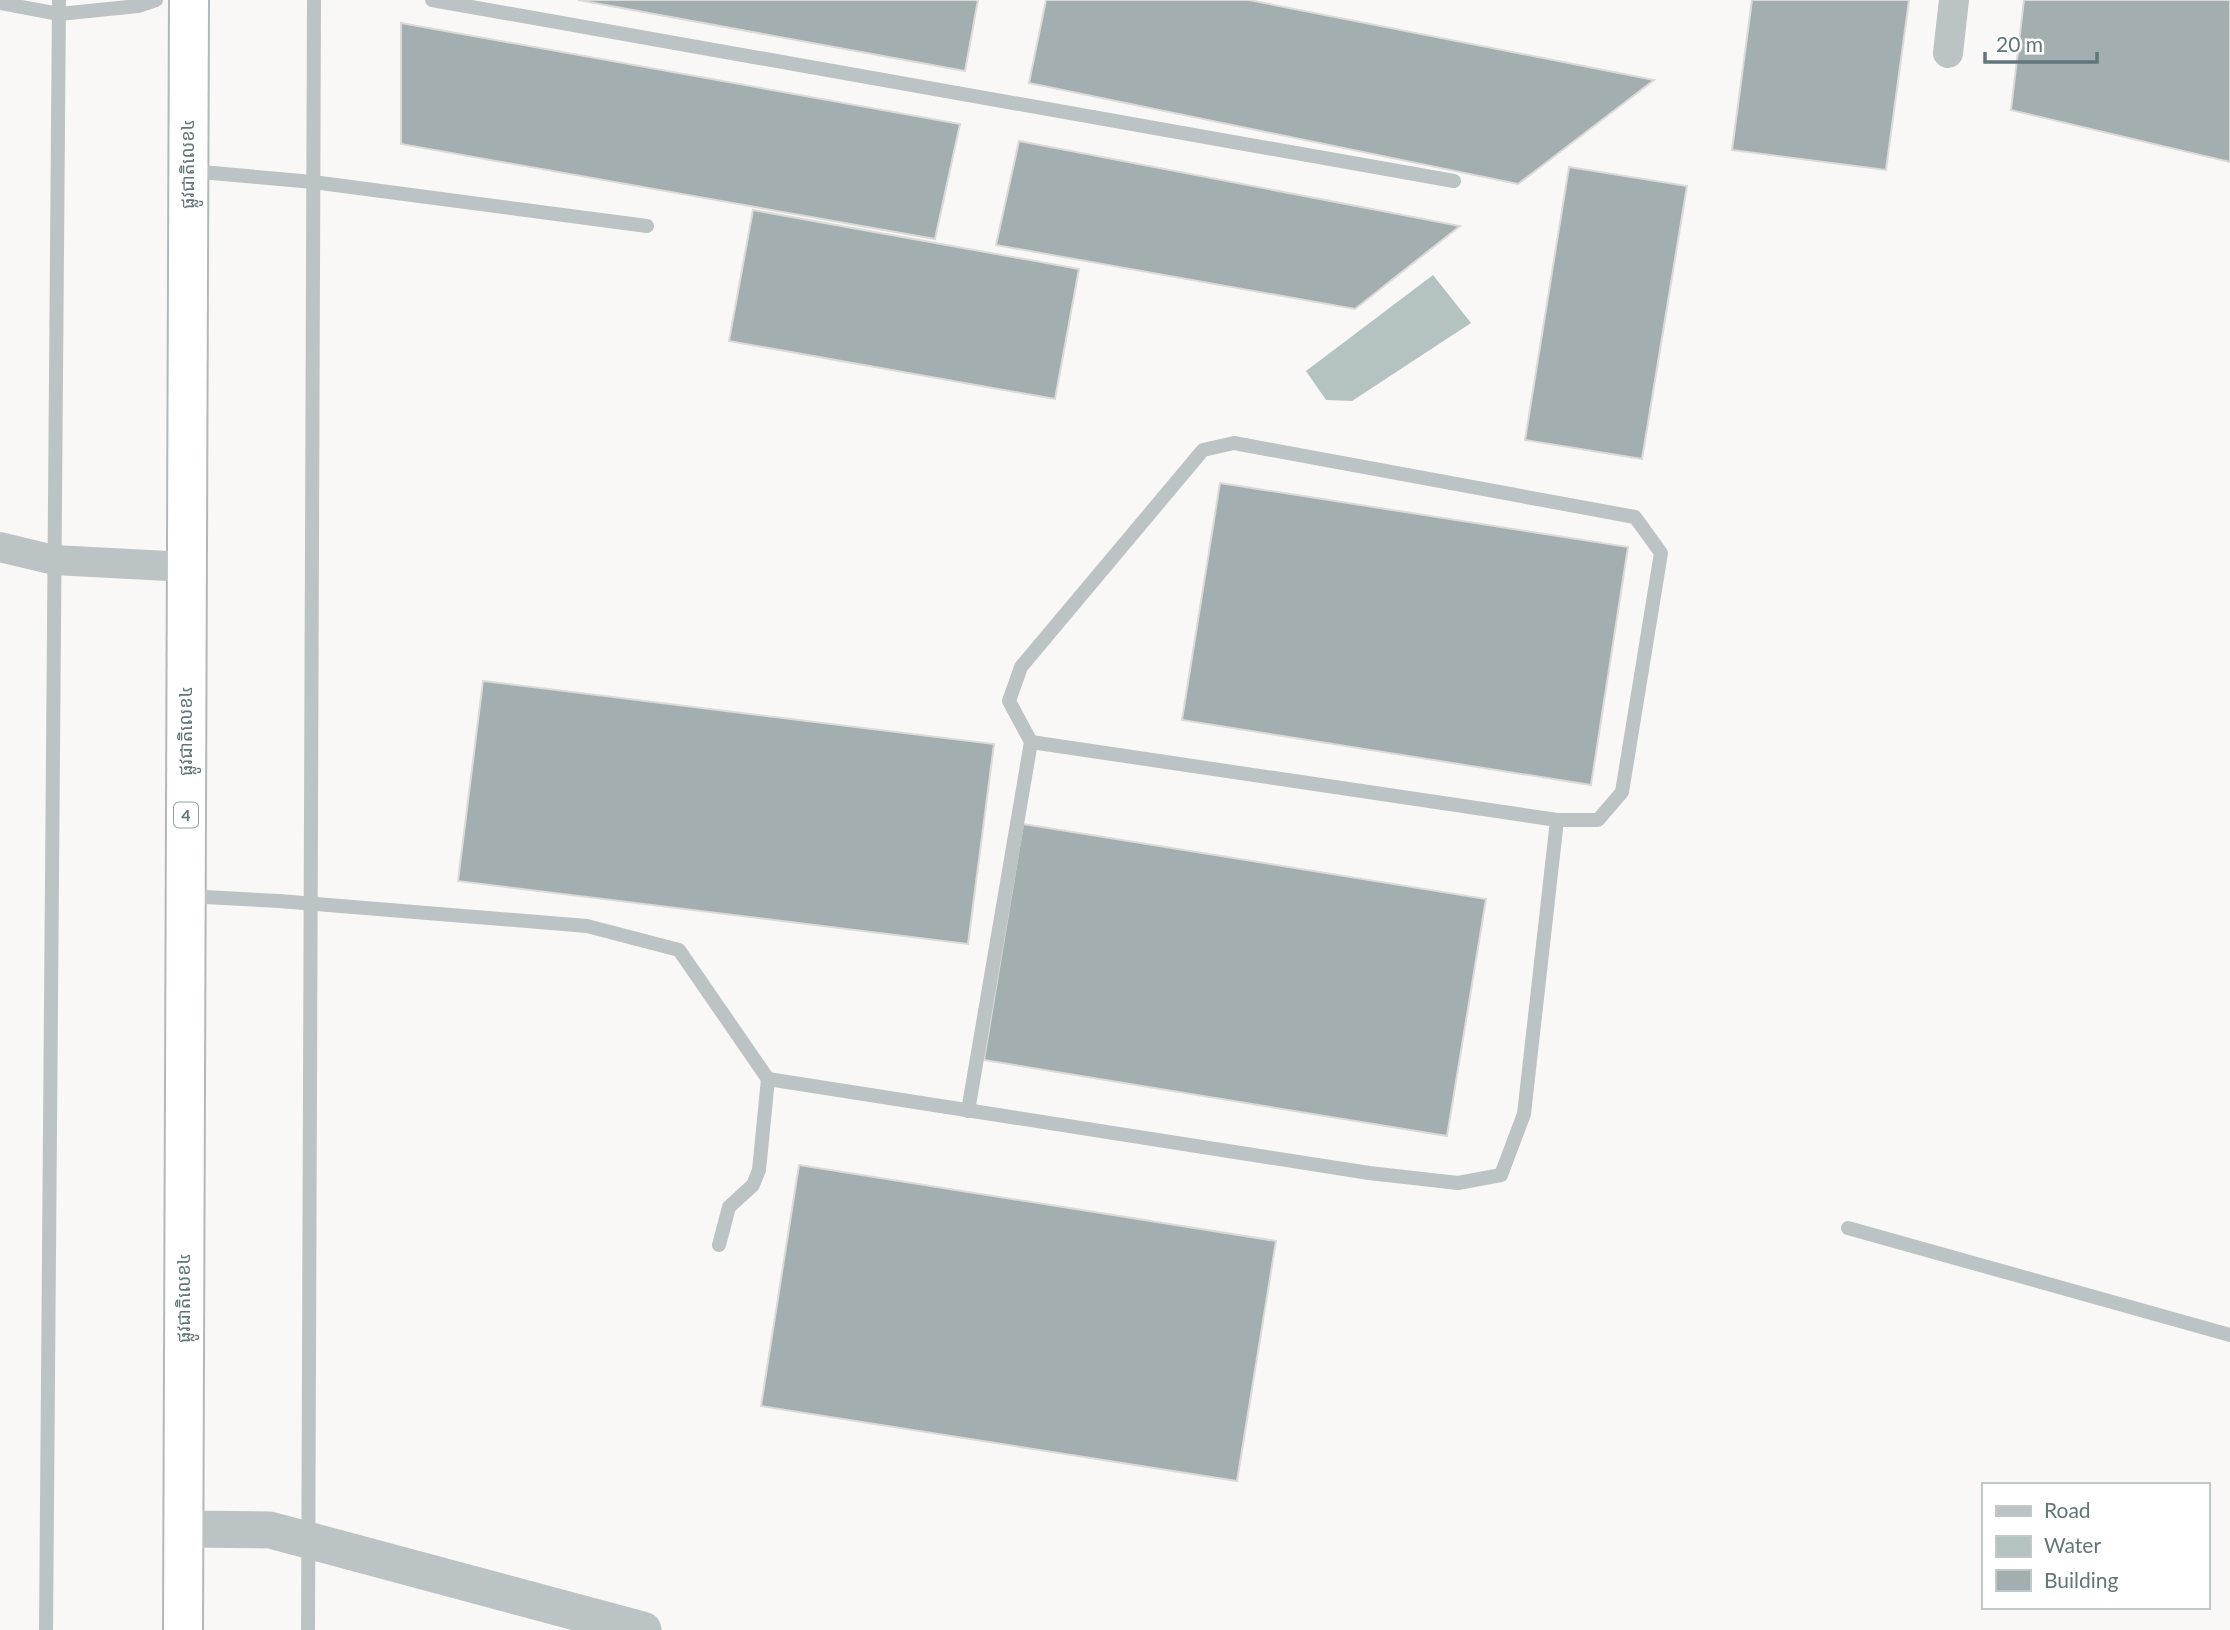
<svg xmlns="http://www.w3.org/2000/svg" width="2230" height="1630" viewBox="0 0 2230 1630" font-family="Lato,'Noto Sans Khmer',sans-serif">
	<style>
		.water { fill: #b4c3c2 }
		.building { fill: #a2aeb0; stroke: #dbdad9; stroke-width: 2 }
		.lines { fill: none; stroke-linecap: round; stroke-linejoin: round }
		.trunk-casing { stroke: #b2b8ba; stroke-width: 42 }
		.service { stroke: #bcc3c4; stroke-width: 14 }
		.minor { stroke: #bcc3c4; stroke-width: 30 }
		.tertiary { stroke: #bcc3c4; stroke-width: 37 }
		.trunk { stroke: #fff; stroke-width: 38 }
		.labels { text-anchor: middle; stroke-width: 7; stroke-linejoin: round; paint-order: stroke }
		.shield { fill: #fff; stroke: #919fa1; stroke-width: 2 }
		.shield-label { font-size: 16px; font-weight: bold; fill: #627679 }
		.street-label { font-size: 18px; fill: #627679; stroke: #fff }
	</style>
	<rect width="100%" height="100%" fill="#f9f8f7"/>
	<path class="water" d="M1433,275l38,48 -119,78 -26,-1 -20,-29z"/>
	<g class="building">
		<path d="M578,0h400l-13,71z"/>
		<path d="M1046,0h203l405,80 -136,104 -489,-101z"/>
		<path d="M1752,0h157l-23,170 -154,-20z"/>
		<path d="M2024,0h206v162l-219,-52z"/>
		<path d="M401,23l559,101 -25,115 -534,-95z"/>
		<path d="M1019,141l441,85 -105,83 -359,-64z"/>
		<path d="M1569,167l118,19 -45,273 -117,-19z"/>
		<path d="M753,210l326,59 -24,130 -326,-58z"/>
		<path d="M1220,483l408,64 -37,238 -409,-65z"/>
		<path d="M483,681l511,63 -26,200 -510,-63z"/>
		<path d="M1023,824l463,75 -39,237 -463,-76z"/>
		<path d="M799,1165l477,76 -39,240 -476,-75z"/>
	</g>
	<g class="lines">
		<g class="trunk-casing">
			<path id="trunk" d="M183,1630l6,-1630"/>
		</g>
		<g class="service">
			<path d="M432,0l1022,181"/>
			<path d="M0,3l59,11 79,-8 18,-6"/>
			<path d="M190,171l123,11 334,44"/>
			<path d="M186,896l93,5 308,25 92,24 89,129 601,94 89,10 43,-8 23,-61 33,-294 -526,-78"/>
			<path d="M968,1111l63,-369 -22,-41 12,-34 182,-217 31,-7 401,74 26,36 -39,239 -24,28h-41"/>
			<path d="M1848,1228l382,107"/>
			<path d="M719,1245l10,-38 24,-22 6,-15 9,-91"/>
			<path d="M46,1630l13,-1630"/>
			<path d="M308,1630l6,-1630"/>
		</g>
		<g class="minor">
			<path d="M1948,53l6,-53"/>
			<path d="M0,547l54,13 133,7"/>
		</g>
		<path class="tertiary" d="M183,1529l87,1 373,100"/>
		<use href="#trunk" class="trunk"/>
	</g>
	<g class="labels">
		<rect class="shield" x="174" y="802.5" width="24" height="25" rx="5"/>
		<g class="shield-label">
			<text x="186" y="821">4</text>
		</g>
		<g class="street-label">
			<text transform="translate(188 164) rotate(-90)" y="6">ផ្លូវជាតិលេខ៤</text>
			<text transform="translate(186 731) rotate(-90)" y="6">ផ្លូវជាតិលេខ៤</text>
			<text transform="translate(184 1298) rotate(-90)" y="6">ផ្លូវជាតិលេខ៤</text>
		</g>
	</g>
	<rect x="1982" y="1483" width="228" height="126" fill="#ffffff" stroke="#c0c8c9" stroke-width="2"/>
	<rect x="1996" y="1506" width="35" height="10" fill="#bcc3c4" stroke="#c0c8c9" stroke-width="2"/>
	<text x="2044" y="1518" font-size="21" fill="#627679">Road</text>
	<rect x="1996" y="1536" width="35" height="21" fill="#b4c3c2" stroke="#c0c8c9" stroke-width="2"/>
	<text x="2044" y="1553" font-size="21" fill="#627679">Water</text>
	<rect x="1996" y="1570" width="35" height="21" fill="#a2aeb0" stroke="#c0c8c9" stroke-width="2"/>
	<text x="2044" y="1588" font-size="21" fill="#627679">Building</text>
	<path d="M1985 52v10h112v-10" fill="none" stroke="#627679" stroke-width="3.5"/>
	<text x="1996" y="52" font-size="21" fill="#627679" stroke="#ffffff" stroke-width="5" paint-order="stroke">20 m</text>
</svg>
